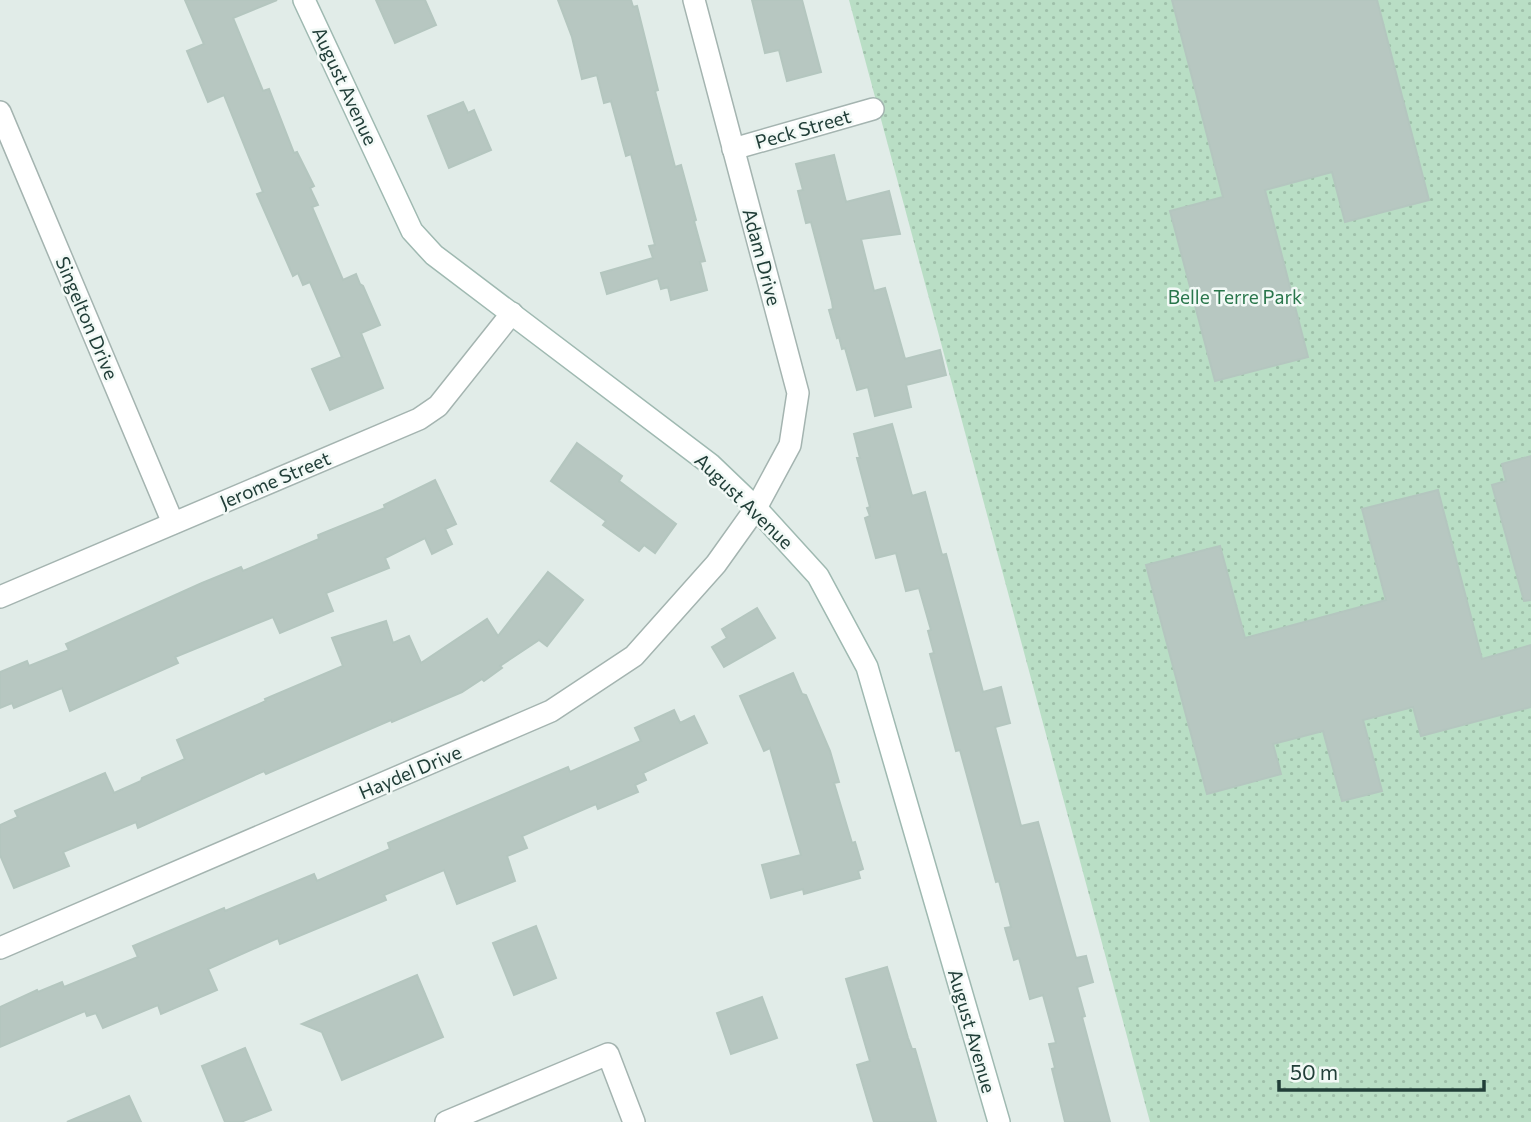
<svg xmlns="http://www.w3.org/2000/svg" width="1531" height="1122" viewBox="0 0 1531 1122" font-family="Commissioner,sans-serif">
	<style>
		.park { fill: url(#park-dots) }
		.building { fill: #b7c7c1; stroke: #b4c6bf; stroke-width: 2 }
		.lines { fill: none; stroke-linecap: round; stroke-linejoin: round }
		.street-casing { stroke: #a4b4b0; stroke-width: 24 }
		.secondary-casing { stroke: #9fb9b1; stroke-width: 24 }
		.street { stroke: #fff; stroke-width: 21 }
		.secondary { stroke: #fff; stroke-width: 21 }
		.labels { text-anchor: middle; stroke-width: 5; stroke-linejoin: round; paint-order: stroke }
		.street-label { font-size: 19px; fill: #213e38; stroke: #f2f9f6 }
		.park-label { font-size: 19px; fill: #29764b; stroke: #f2f9f6 }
	</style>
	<defs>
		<pattern id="park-dots" width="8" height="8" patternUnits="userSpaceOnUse" patternTransform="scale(1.75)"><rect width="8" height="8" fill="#b9dec5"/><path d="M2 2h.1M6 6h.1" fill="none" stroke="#9fc0aa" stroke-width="1.8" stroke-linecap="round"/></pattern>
	</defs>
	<rect width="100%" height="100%" fill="#e1ece8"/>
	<path class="park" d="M849,0h682v1122h-381z"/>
	<g class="building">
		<path d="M185,0h92l-44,18 30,73 6,-2 25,64 3,-1 17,34 -4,2 8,17 -6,2 31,73 13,-6 4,10 3,2 17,39 -19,8 22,55 -53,22 -18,-41 30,-12 -32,-75 -7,3 -5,-12 -5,3 -36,-82 6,-2 -39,-97 -16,7 -21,-51 17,-7z"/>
		<path d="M376,0h49l11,25 -41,18z"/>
		<path d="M558,0h73l2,7 4,-1 21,84 -3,1 20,76 6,-2 15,55 -2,1 11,40 -5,1 7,28 -36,10 -3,-13 -7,2 -3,-11 -51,16 -6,-21 52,-15 -4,-12 6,-1 -24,-91 -5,2 -15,-55 -7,2 -7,-28 -15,4 -10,-42z"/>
		<path d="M752,0h50l19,72 -34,9 -8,-31 -14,3z"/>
		<path d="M1172,0h205l52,200 -84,22 -13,-50 -67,18 43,167 -93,24 -45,-170 53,-14z"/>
		<path d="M463,102l5,11 6,-3 17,40 -42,18 -21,-52z"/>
		<path d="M834,155l12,47 43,-11 11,43 -39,5 13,52 11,-3 20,71 35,-9 6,25 -40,10 5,22 -36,9 -7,-29 -11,3 -12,-42 -3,1 -3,-12 -2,1 -8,-28 4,-1 -1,-7 -21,-80 -5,1 -8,-32 5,-1 -7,-26z"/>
		<path d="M892,424l20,72 13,-4 17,63 4,-1 37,138 18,-5 9,36 -15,4 26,99 17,-4 38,136 10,-2 7,26 -16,5 8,29 -3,1 28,105h-45l-13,-53 3,-1 -6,-24 7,-1 -13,-48 -13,4 -11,-41 -5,2 -9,-32 6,-1 -12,-46 -3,1 -36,-132 -4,1 -26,-97 4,-1 -6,-22 3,-1 -12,-42 -13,3 -10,-38 -20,5 -11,-40 5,-2 -3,-8 3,-1 -13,-49h3l-6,-24z"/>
		<path d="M577,443l45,33 -3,5 57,43 -21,29 -11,-8 -5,6 -36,-26 3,-4 -55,-40z"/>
		<path d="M1531,456v144l-7,1 -32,-116 14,-4 -4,-17z"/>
		<path d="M435,480l21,44 -11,5 7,15 -20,10 -7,-16 -40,20 4,10 -63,25 7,18 -53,22 -7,-16 -98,40 3,6 -108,48 -8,-23 -48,20 -2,-5 -12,5v-36l27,-11 2,5 40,-16 -3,-6 136,-61 39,-16 2,4 76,-32 -1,-4 67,-27 -1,-3z"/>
		<path d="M1438,490l44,169 49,-14v62l-110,29 -8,-29 -50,13 19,71 -40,10 -19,-70 -50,13 8,30 -74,20 -61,-229 74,-19 25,92 141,-38 -24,-91z"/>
		<path d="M548,572l35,28 -36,46 -8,-6 -39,26 2,2 -18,13 -2,-2 -20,13 -70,30 -1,-2 -125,54 -2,-3 -126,57 -2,-6 -73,30 6,14 -55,22 -14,-33v-30l18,-8 -3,-6 90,-38 9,20 27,-12 1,-3 43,-19 -8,-19 89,-39 -1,-2 78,-33 -11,-28 54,-17 7,22 16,-7 12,27 66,-44 11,17z"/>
		<path d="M757,608l18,30 -51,29 -12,-20 15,-9 -5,-9z"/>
		<path d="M793,673l9,21 4,1 24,56 9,31 -5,1 18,60 3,-1 8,27 -5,2 2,7 -56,16 -1,-5 -32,9 -9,-33 39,-10 -31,-107 -6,3 -24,-55z"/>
		<path d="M674,710l6,13 14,-7 13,27 -64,30 3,7 -11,5 3,7 -40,17 -2,-5 -74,32 5,12 -20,8 8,25 -58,23 -13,-34 -60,25 2,5 -106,44 -2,-6 -70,31 9,21 -56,24 -3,-9 -55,23 -7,-15 -9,3 -2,-5 -85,36v-40l37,-17 1,2 24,-10 2,5 74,-30 -5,-11 91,-38 1,3 89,-37 3,7 73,-32 -2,-6 180,-76 2,5 71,-31 -6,-13z"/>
		<path d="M536,926l20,52 -42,17 -21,-52z"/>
		<path d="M887,967l21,71 4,11h3l21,73h-62l-17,-57 13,-4 -24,-82z"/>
		<path d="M417,975l26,62 -101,43 -20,-48 -20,-8z"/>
		<path d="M762,997l15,41 -46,16 -14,-41z"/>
		<path d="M245,1048l26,62 -30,12h-16l-23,-56z"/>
		<path d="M129,1096l12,26h-74z"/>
	</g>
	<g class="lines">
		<g class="street-casing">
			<g id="street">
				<path d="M0,112l173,411"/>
				<path d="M733,149l140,-40"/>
				<path d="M0,597l419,-178 19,-13 74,-93"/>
				<path d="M0,948l551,-237 83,-55 82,-92 40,-56 34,-63 8,-52 -104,-393"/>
				<path d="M446,1122l162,-68 26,68"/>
			</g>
		</g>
		<g class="secondary-casing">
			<path id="secondary" d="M304,0l108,231 22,24 276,209 46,44 62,68 49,91 132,455"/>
		</g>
		<use href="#street" class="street"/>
		<use href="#secondary" class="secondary"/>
	</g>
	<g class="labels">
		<g class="street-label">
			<text transform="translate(345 86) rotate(65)" y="7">August Avenue</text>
			<text transform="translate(803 129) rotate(-16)" y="7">Peck Street</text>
			<text transform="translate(762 257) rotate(75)" y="7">Adam Drive</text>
			<text transform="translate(87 318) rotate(67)" y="7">Singelton Drive</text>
			<text transform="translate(275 480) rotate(-23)" y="7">Jerome Street</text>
			<text transform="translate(744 501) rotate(44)" y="7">August Avenue</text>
			<text transform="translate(410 772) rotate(-23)" y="7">Haydel Drive</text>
			<text transform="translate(972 1031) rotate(74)" y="7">August Avenue</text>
		</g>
		<g class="park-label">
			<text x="1235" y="304">Belle Terre Park</text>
		</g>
	</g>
	<path d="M1279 1080v10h205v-10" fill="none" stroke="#213e38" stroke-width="3.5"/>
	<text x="1290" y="1080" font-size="21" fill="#213e38" stroke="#f2f9f6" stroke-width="5" paint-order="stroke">50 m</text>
</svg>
